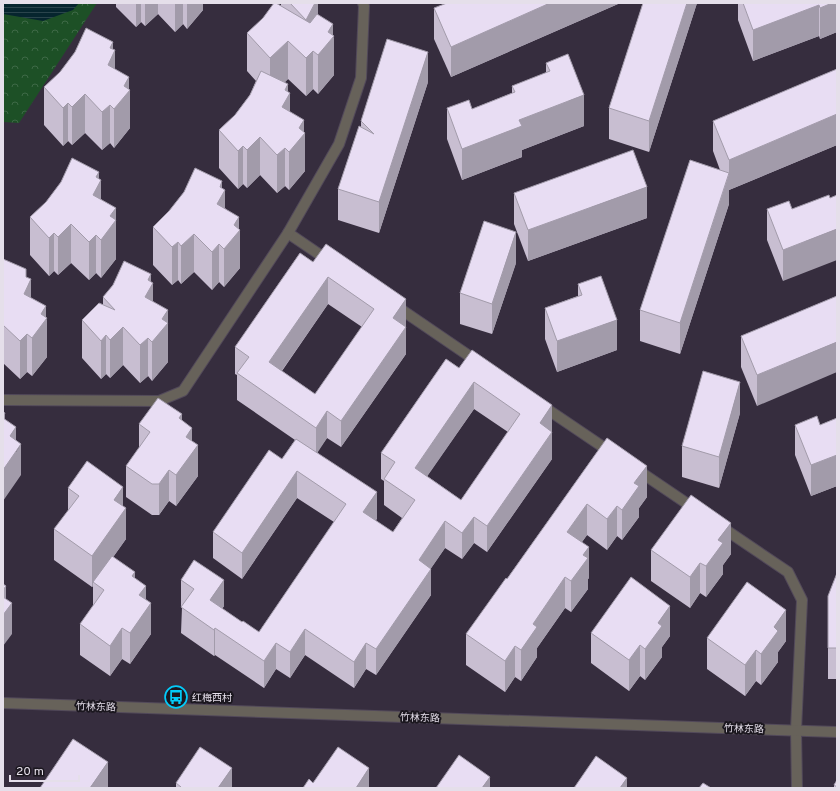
<svg xmlns="http://www.w3.org/2000/svg" width="840" height="791" viewBox="0 0 840 791" font-family="Overpass,'Noto Sans SC',sans-serif">
	<style>
		.park { fill: url(#park-crowns) }
		.water { fill: url(#water-rules) }
		.lines { fill: none; stroke-linecap: round; stroke-linejoin: round }
		.minor-casing { stroke: #52495a; stroke-width: 12 }
		.minor { stroke: #67625a; stroke-width: 10 }
		.wall { fill: #c8bed1; fill-rule: evenodd }
		.shaded-wall { fill: #a29baa }
		.building { fill: #e8ddf3; stroke: #a29baa; fill-rule: evenodd }
		.labels { text-anchor: middle; stroke-width: 4; stroke-linejoin: round; paint-order: stroke }
		.poi-label { font-size: 10px; fill: #e5dfea; stroke: #1b171f; text-anchor: start }
		.street-label { font-size: 10px; fill: #e5dfea; stroke: #1b171f }
	</style>
	<defs>
		<pattern id="park-crowns" width="20" height="18" patternUnits="userSpaceOnUse"><rect width="20" height="18" fill="#1d5026"/><path d="M2 6a3 3 0 1 1 6 0M12 15a3 3 0 1 1 6 0" fill="none" stroke="#3e6946"/></pattern>
		<pattern id="water-rules" width="6" height="5" patternUnits="userSpaceOnUse"><rect width="6" height="5" fill="#06252e"/><path d="M0 2.5h6" fill="none" stroke="#2a444c"/></pattern>
	</defs>
	<rect width="100%" height="100%" fill="#362d3e"/>
	<path class="park" d="M3,3h94l-78,120 -16,-1z"/>
	<path class="water" d="M3,3h76l-6,7 -30,11 -40,-7z"/>
	<g class="lines">
		<g class="minor-casing">
			<g id="minor">
				<path d="M288,233l41,28"/>
				<path d="M396,306l82,56"/>
				<path d="M3,400l156,1 24,-10 105,-158 51,-89 22,-66 3,-72 -1,-3"/>
				<path d="M541,405l71,48"/>
				<path d="M636,469l59,40"/>
				<path d="M720,526l68,46 14,28 -6,130 1,58"/>
				<path d="M3,703l834,29"/>
			</g>
		</g>
		<use href="#minor" class="minor"/>
	</g>
	<g class="wall">
		<path d="M116,3h87v7l-16,19 -4,-5 -8,8 -17,-18 -13,12 -4,-4 -5,5 -20,-20z"/>
		<path d="M281,3h37v12l15,21 1,39 -16,19 -5,-5 -7,7 -18,-17 -4,4 4,9 2,20 14,20 1,39 -16,19 -4,-4 -8,7 -17,-18 -13,13 -4,-4 -5,5 -19,-21v-38l16,-15 15,-20 6,-14 -9,-10v-38l34,-27z"/>
		<path d="M618,3v1l-167,73 -17,-38v-31z"/>
		<path d="M643,3h54l-48,149 -40,-13v-31z"/>
		<path d="M738,3h99v29l-17,7 -1,-3 -66,25 -15,-41z"/>
		<path d="M113,49l2,20 14,20 1,39 -16,20 -4,-5 -8,7 -17,-17 -13,12 -4,-4 -5,5 -19,-21v-38z"/>
		<path d="M546,63l38,63 -62,24v7l-60,23 -15,-41v-31l25,1 40,-16v-7l34,-13z"/>
		<path d="M837,69v76l-108,45v14l-49,150 -40,-13v-31l80,-140 -7,-19v-30z"/>
		<path d="M428,82l-49,151 -41,-13v-31l23,-62v-6z"/>
		<path d="M99,179l2,20 15,21v39l-15,19 -5,-5 -7,7 -18,-17 -13,12 -4,-4 -5,5 -19,-21v-38z"/>
		<path d="M222,189l3,19 14,21 1,39 -16,19 -5,-5 -7,8 -18,-18 -13,12 -3,-4 -6,5 -19,-20v-38z"/>
		<path d="M514,193l133,25 -119,43 -14,-37z"/>
		<path d="M830,198l-47,83 -16,-41v-31h25z"/>
		<path d="M300,253l106,73v28l-65,93 -14,-9 -10,14 60,66 -1,3 17,11 9,-14 -18,-13v-24l-3,-2v-26l65,-94 106,72v28l-65,93 -13,-9 -12,16 -17,-11 -14,20v27l-55,80 -10,-6 -12,19 -49,-33 -15,23 -14,-9 -12,19 -49,-33 -1,1 -33,-23 1,-26 -1,-1v-26l43,26 -2,3 20,13 17,10 75,-110 -37,-24 -55,81 -29,-21v-26l69,-73 13,-19 -58,-40v-25l-2,-1v-27zM328,304l34,23 -47,67 -33,-23zM474,409l34,23 -47,68 -34,-24z"/>
		<path d="M3,259l23,18 5,21 15,20 1,39 -15,19 -5,-4 -7,7 -17,-16z"/>
		<path d="M516,263l-24,71 -32,-10v-31z"/>
		<path d="M151,282l2,20 15,21v39l-16,19 -4,-5 -8,7 -17,-18 -13,13 -4,-4 -5,5 -19,-21v-38l21,-15v-8z"/>
		<path d="M578,284l39,66 -60,22 -12,-33v-31l33,-12z"/>
		<path d="M837,296l-80,110 -16,-39v-31z"/>
		<path d="M740,413l-21,75 -37,-11v-31z"/>
		<path d="M837,418v68l-26,10 -16,-41v-30h25z"/>
		<path d="M182,420l10,21 6,35 -22,30 -7,-5 -10,14h-7l-26,-18v-31l13,-18v-24z"/>
		<path d="M607,438l40,59 -8,11v9l-17,23 -5,-4 -10,14 -20,-15 -5,7 7,36 -1,1v10l-17,23 -6,-4 -28,40v9l-16,24 -6,-4 -10,15 -39,-27v-31l41,-55z"/>
		<path d="M68,488l55,18 3,33 -13,18 22,21 11,21 5,35 -21,30 -8,-5 -12,17 -30,-21v-31l13,-18v-20l-1,1 -38,-27v-31l14,-17z"/>
		<path d="M651,550l80,4 -8,11v9l-17,23 -6,-4 -10,15 -39,-27z"/>
		<path d="M837,573v106h-9v-31z"/>
		<path d="M591,633l79,3 -8,11v10l-17,23 -5,-4 -11,15 -38,-28z"/>
		<path d="M707,638l79,3 -8,11v10l-17,23 -5,-4 -11,15 -38,-27z"/>
		<path d="M837,780v8h-3v-3z"/>
		<path d="M176,783l56,5h-56z"/>
	</g>
	<g class="shaded-wall">
		<path d="M136,3h5v19l-5,5z"/>
		<path d="M145,3h13v11l-13,12z"/>
		<path d="M175,3h8v21l-8,8z"/>
		<path d="M187,3h16v7l-16,19z"/>
		<path d="M313,3h5v32l-5,16v38l-7,7v-76z"/>
		<path d="M550,3h68v1l-167,73v-30z"/>
		<path d="M687,3h10l-48,149v-31z"/>
		<path d="M832,3h5v29l-17,7v-31z"/>
		<path d="M819,5v31l-66,25v-31z"/>
		<path d="M333,24v14l1,-2v39l-16,19v-39l10,-23z"/>
		<path d="M288,41v38l-18,17v-38z"/>
		<path d="M113,42v12l2,-4v38l-7,-23 2,-17z"/>
		<path d="M428,52v30l-49,151v-31z"/>
		<path d="M129,77v14l1,-1v38l-16,20v-39l10,-23z"/>
		<path d="M288,84v13l2,-4v38l-8,-24 3,-17z"/>
		<path d="M85,94v39l-13,12v-38z"/>
		<path d="M584,95v31l-62,24v7l-60,23v-31l57,-29z"/>
		<path d="M68,103v38l-5,5v-38z"/>
		<path d="M110,105v38l-8,7v-38z"/>
		<path d="M837,114v31l-108,45v14l-49,150v-31l49,-149v-14z"/>
		<path d="M304,120v14l1,-1v38l-16,19v-38l10,-24z"/>
		<path d="M260,137v38l-13,13v-38z"/>
		<path d="M243,146v38l-5,5v-38z"/>
		<path d="M285,148v38l-8,7v-38z"/>
		<path d="M99,172v12l2,-4v39l-8,-24 3,-18z"/>
		<path d="M222,181v13l3,-4v38l-8,-24 3,-17z"/>
		<path d="M647,187v31l-119,43v-31z"/>
		<path d="M116,208v13v-1v39l-15,19v-38l9,-24z"/>
		<path d="M239,217v14l1,-1v38l-16,19v-38l10,-24z"/>
		<path d="M71,224v39l-13,12v-38z"/>
		<path d="M837,229v31l-54,21v-31z"/>
		<path d="M516,232v31l-24,71v-30z"/>
		<path d="M54,233v38l-5,5v-38z"/>
		<path d="M194,234v38l-13,12v-38z"/>
		<path d="M96,235v38l-7,7v-38z"/>
		<path d="M178,242v38l-6,5v-38z"/>
		<path d="M219,244v38l-7,8v-38z"/>
		<path d="M151,274v13l2,-4v38l-8,-24 3,-17z"/>
		<path d="M328,277v27l-59,85v-27z"/>
		<path d="M31,279v38l-7,-23z"/>
		<path d="M406,299v27l-13,19v-27z"/>
		<path d="M46,306v14l1,-2v39l-15,19v-38l9,-24z"/>
		<path d="M168,310v14v-1v39l-16,19v-39l10,-23z"/>
		<path d="M617,320v30l-60,22v-31z"/>
		<path d="M123,327v38l-13,13v-38z"/>
		<path d="M406,327v27l-65,93v-26z"/>
		<path d="M27,334v38l-7,7v-38z"/>
		<path d="M106,335v39l-5,5v-38z"/>
		<path d="M148,338v38l-8,7v-38z"/>
		<path d="M837,342v30l-80,34v-31z"/>
		<path d="M474,382v27l-59,85v-26z"/>
		<path d="M740,382v31l-21,75v-31z"/>
		<path d="M552,405v26l-12,19v-27z"/>
		<path d="M327,411v27l-11,17v-27z"/>
		<path d="M5,413v31l-2,4v-31z"/>
		<path d="M182,414v31l-3,-27z"/>
		<path d="M16,427v25l5,-8v31l-18,26v-31l7,-34z"/>
		<path d="M192,428v25l6,-8v31l-22,30v-31l10,-38z"/>
		<path d="M552,432v27l-65,93v-26z"/>
		<path d="M837,455v31l-26,10v-31z"/>
		<path d="M647,466v31l-8,11v9l-17,23v-30l12,-27z"/>
		<path d="M169,470v31l-10,14v-31z"/>
		<path d="M297,471v27l-55,81v-26z"/>
		<path d="M123,487v25l3,-4v31l-31,44 -2,-1v4l-1,1v-31l22,-56z"/>
		<path d="M377,492v26l-14,21v-27z"/>
		<path d="M587,504v31l-20,28v-31z"/>
		<path d="M617,506v30l-10,14v-31z"/>
		<path d="M474,517v26l-12,16v-26z"/>
		<path d="M445,521v27l-26,38v-26z"/>
		<path d="M731,523v31l-8,11v9l-17,23v-31l12,-26z"/>
		<path d="M589,547v31l-1,1v10l-17,23v-31l12,-26z"/>
		<path d="M700,563v30l-10,15v-31z"/>
		<path d="M431,569v26l-55,80v-26z"/>
		<path d="M135,572v31l-3,-27z"/>
		<path d="M565,577v31l-28,40v9l-16,24v-31l12,-26z"/>
		<path d="M224,580v26l-14,20v-26z"/>
		<path d="M6,586v24l6,-7v31l-9,12v-56z"/>
		<path d="M146,586v24l5,-7v31l-21,30v-31l9,-38z"/>
		<path d="M670,606v30l-8,11v10l-17,23v-31l13,-26z"/>
		<path d="M786,610v31l-8,11v10l-17,23v-31l13,-27z"/>
		<path d="M122,628v31l-12,17v-30z"/>
		<path d="M215,628v27l-1,1v-26z"/>
		<path d="M305,629v26l-15,23v-26z"/>
		<path d="M276,643v26l-12,19v-27z"/>
		<path d="M366,643v26l-12,19v-26z"/>
		<path d="M640,645v31l-11,15v-31z"/>
		<path d="M515,646v31l-10,15v-31z"/>
		<path d="M756,650v31l-11,15v-31z"/>
		<path d="M108,762v26h-18z"/>
		<path d="M232,768v20h-14z"/>
		<path d="M369,768v20h-13z"/>
		<path d="M490,777v11h-8z"/>
		<path d="M627,778v10h-7z"/>
	</g>
	<g class="building">
		<path d="M274,3h2l34,20 7,-9 16,10 -5,8 6,4 -16,19 -5,-4 -7,7 -18,-17 -18,17 -23,-25 16,-15z"/>
		<path d="M290,3h25l-9,17z"/>
		<path d="M447,3h103l-99,44 -17,-39z"/>
		<path d="M643,3h44l-38,118 -40,-13z"/>
		<path d="M743,3h89l-12,5 -1,-3 -66,25z"/>
		<path d="M86,28l27,14 -3,6 5,2 -7,15 21,12 -5,9 6,4 -16,19 -4,-4 -8,7 -17,-18 -13,13 -4,-4 -5,5 -19,-21 16,-15 15,-20z"/>
		<path d="M387,39l41,13 -49,150 -41,-13 21,-63 15,8 -13,-13z"/>
		<path d="M568,54l16,41 -65,25 3,6 -60,23 -15,-41 22,-8 3,9 43,-17 -3,-6 38,-15 -4,-8z"/>
		<path d="M837,69v45l-108,46 -16,-39z"/>
		<path d="M261,71l27,13 -3,6 5,3 -8,14 22,13 -5,8 6,5 -16,19 -4,-4 -8,7 -17,-18 -13,13 -4,-4 -5,5 -19,-21 16,-15 15,-20z"/>
		<path d="M633,150l14,37 -119,43 -14,-37z"/>
		<path d="M72,158l27,14 -3,5 5,3 -8,15 23,13 -6,8 6,4 -15,20 -5,-5 -7,7 -18,-18 -13,13 -4,-4 -5,5 -19,-21 16,-15 15,-20z"/>
		<path d="M690,160l39,13 -49,150 -40,-13z"/>
		<path d="M195,168l27,13 -2,6 5,3 -8,14 22,13 -5,8 6,5 -16,19 -5,-5 -7,8 -18,-18 -13,12 -3,-4 -6,5 -19,-20 16,-16 15,-19z"/>
		<path d="M829,195l1,3 7,-3v34l-54,21 -16,-41 22,-8 3,8z"/>
		<path d="M484,221l32,11 -24,72 -32,-11z"/>
		<path d="M326,244l80,55 -13,19 13,9 -65,94 -14,-10 -11,17 -79,-55 12,-16 -14,-10 65,-94 13,9zM328,277l46,32 -59,85 -46,-32z"/>
		<path d="M3,259l23,10v8l5,2 -7,15 22,12 -5,8 6,4 -15,20 -5,-4 -7,7 -17,-16z"/>
		<path d="M124,261l27,13 -3,6 5,3 -8,14 23,13 -6,9 6,4 -16,19 -4,-4 -8,7 -17,-18 -13,13 -4,-5 -5,6 -19,-21 17,-17 16,7 -12,-13 10,-12z"/>
		<path d="M601,276l16,44 -60,21 -12,-33 37,-13 -4,-11z"/>
		<path d="M837,296v46l-80,33 -16,-39z"/>
		<path d="M472,350l80,55 -12,18 12,9 -65,94 -13,-9 -12,16 -17,-12 -26,39 12,9 -55,80 -10,-6 -12,19 -49,-33 -15,23 -14,-9 -12,18 -49,-33 -1,2 -33,-23 13,-18 -13,-9 13,-20 30,20 -14,20 32,22 1,-1 16,11 87,-128 -49,-33 -55,82 -29,-21 56,-82 13,9 14,-20 81,53 -14,20 30,20 22,-32 -31,-21 11,-17 -14,-9 65,-94 13,9zM474,382l46,32 -59,86 -46,-32z"/>
		<path d="M703,371l37,11 -21,75 -37,-11z"/>
		<path d="M158,398l24,16 -3,4 13,10 -6,9 12,8 -22,30 -7,-5 -10,14h-7l-26,-18 24,-34 -11,-8z"/>
		<path d="M3,412l2,1 -2,4z"/>
		<path d="M817,416l3,9 17,-7v37l-26,10 -16,-40z"/>
		<path d="M3,418l13,9 -6,9 11,8 -18,26z"/>
		<path d="M607,438l40,28 -13,17 5,3 -17,24 -5,-4 -10,13 -20,-15 -20,28 22,15 -6,8 5,3 -17,23 -6,-4 -32,47 4,3 -16,23 -6,-4 -10,15 -39,-27 40,-56 1,1z"/>
		<path d="M87,461l36,26 -9,13 12,8 -34,48 -38,-27 25,-33 -11,-8z"/>
		<path d="M691,495l40,28 -13,17 5,3 -17,23 -6,-3 -10,14 -39,-27z"/>
		<path d="M112,556l23,16 -3,4 14,10 -7,9 12,8 -21,30 -8,-5 -12,18 -30,-22 24,-34 -11,-8z"/>
		<path d="M837,573v75h-9v-52z"/>
		<path d="M631,577l39,29 -12,17 4,3 -17,23 -5,-4 -11,15 -38,-27z"/>
		<path d="M747,582l39,28 -12,17 4,4 -17,23 -5,-4 -11,15 -38,-27z"/>
		<path d="M3,584l3,2 -3,4z"/>
		<path d="M3,597l9,6 -9,12z"/>
		<path d="M73,739l35,23 -18,26h-50z"/>
		<path d="M200,747l32,21 -14,20h-38l1,-1 -5,-4z"/>
		<path d="M338,747l31,21 -13,20h-53l6,-9 4,4z"/>
		<path d="M459,755l31,22 -8,11h-46z"/>
		<path d="M596,756l31,22 -7,10h-46z"/>
		<path d="M837,780v7l-3,-2z"/>
		<path d="M703,783l8,5h-12z"/>
	</g>
	<defs>
		<g id="bus-ring" transform="scale(1.15)"><circle r="9.5" fill="#1b171f" stroke="#03cbf9" stroke-width="1.5"/><path d="M-5-6H5V4H4V6H2V4H-2V6H-4V4H-5ZM-3.5-4V0h7V-4ZM-3.5 1.2v1.5H-2V1.2ZM2 1.2v1.5H3.5V1.2Z" fill="#03cbf9"/></g>
	</defs>
	<g fill-rule="evenodd">
		<use href="#bus-ring" x="176" y="697"/>
	</g>
	<g class="labels">
		<g class="poi-label">
			<text x="192" y="701">红梅西村</text>
		</g>
		<g class="street-label">
			<text transform="translate(96 706) rotate(2)" y="4">竹林东路</text>
			<text transform="translate(420 717) rotate(2)" y="4">竹林东路</text>
			<text transform="translate(744 728) rotate(2)" y="4">竹林东路</text>
		</g>
	</g>
	<rect width="840" height="791" fill="none" stroke="#e5dfea" stroke-width="8"/>
	<path d="M10 775v6h69v-6" fill="none" stroke="#e5dfea" stroke-width="2"/>
	<text x="16" y="775" font-size="12" fill="#e5dfea" stroke="#1b171f" stroke-width="3" paint-order="stroke">20 m</text>
</svg>
